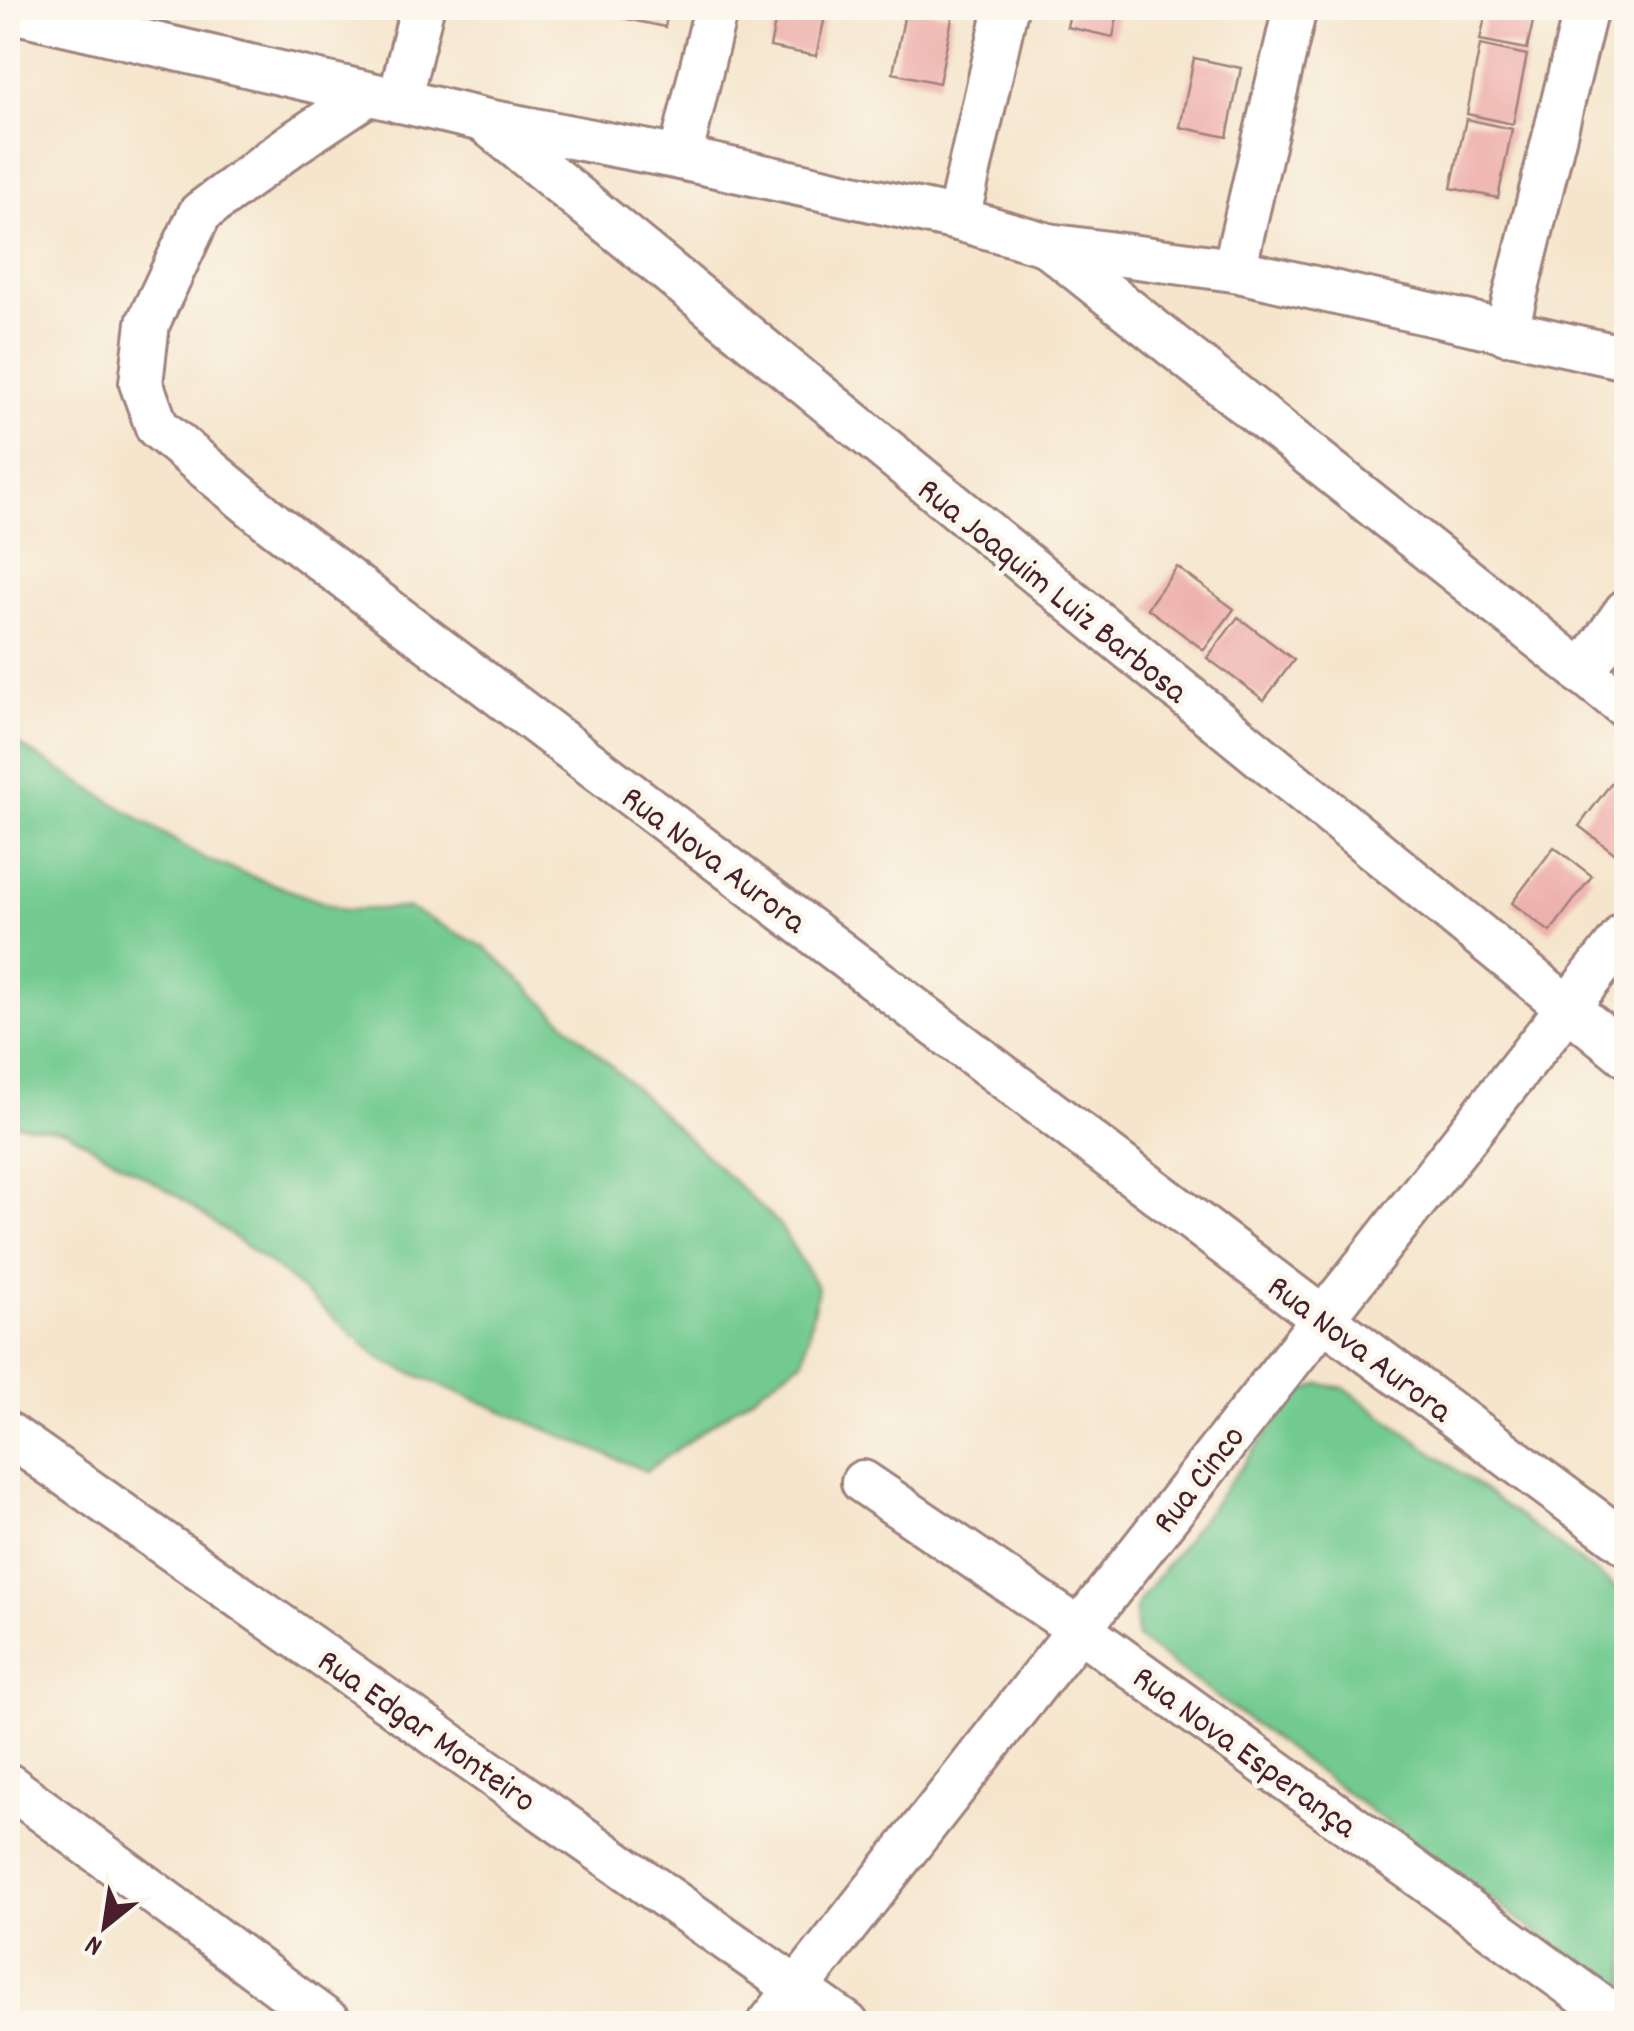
<svg xmlns="http://www.w3.org/2000/svg" width="1634" height="2031" viewBox="0 0 1634 2031" font-family="Dekko,sans-serif">
	<style>
		.green { fill: #72ca90; stroke: #5e745e; stroke-width: 2.5 }
		.building { fill: #eeb0ac }
		.lines { fill: none; stroke-linecap: round; stroke-linejoin: round }
		.minor-casing { stroke: #a0827c; stroke-width: 48 }
		.minor { stroke: #fff; stroke-width: 42 }
		.labels { text-anchor: middle; stroke-width: 10; stroke-linejoin: round; paint-order: stroke }
		.street-label { font-size: 35px; fill: #4a1f2b; stroke: #fbf7ec }
	</style>
	<rect width="100%" height="100%" fill="#fbf7ec"/>
	<filter id="ink" filterUnits="userSpaceOnUse"><feTurbulence type="fractalNoise" baseFrequency=".01" numOctaves="2"/><feDisplacementMap in="SourceGraphic" scale="20" xChannelSelector="R" yChannelSelector="G"/><feConvolveMatrix kernelMatrix="1 2 1 2 8 2 1 2 1" color-interpolation-filters="sRGB"/></filter>
	<filter id="wash" filterUnits="userSpaceOnUse"><feTurbulence type="fractalNoise" baseFrequency=".0048" numOctaves="4" result="noise"/><feDisplacementMap in="SourceGraphic" scale="40" xChannelSelector="R" yChannelSelector="G"/><feGaussianBlur stdDeviation="2.25" result="paint"/><feColorMatrix in="noise" values="0 0 0 0 0 0 0 0 0 0 0 0 0 0 0 0 0 1.4 0 .05"/><feComposite in="paint" operator="in"/></filter>
	<g filter="url(#wash)">
		<rect width="100%" height="100%" fill="#f5e5cc"/>
		<g class="green">
			<path d="M8,738l197,121 138,51 65,-2 78,40 293,276 39,64 -15,72 -157,111 -263,-110 -102,-89 -105,-77 -110,-64 -58,-8z"/>
			<path d="M1320,1384l25,4 281,207v404l-489,-361 -2,-26 5,-12 158,-207z"/>
		</g>
		<g id="blocks">
			<g class="building">
				<path d="M620,8h49l-4,19 -47,-10z"/>
				<path d="M778,8h49l-11,48 -46,-9z"/>
				<path d="M906,8l47,6 -14,69 -46,-10z"/>
				<path d="M1071,8h48l-6,29 -46,-10z"/>
				<path d="M1487,8h49l-9,41 -47,-9z"/>
				<path d="M1480,45l47,10 -14,69 -46,-10z"/>
				<path d="M1194,58l47,10 -14,69 -47,-10z"/>
				<path d="M1466,119l46,10 -14,69 -47,-10z"/>
				<path d="M1177,567l57,42 -30,41 -57,-42z"/>
				<path d="M1238,617l56,43 -30,40 -57,-42z"/>
				<path d="M1621,770l5,4v68l-9,13 -38,-29z"/>
				<path d="M1554,847l38,29 -42,56 -38,-29z"/>
			</g>
		</g>
	</g>
	<g filter="url(#ink)">
		<use href="#blocks" fill-opacity="0" stroke="#a0827c" stroke-width="2.5"/>
		<g class="lines">
			<g class="minor-casing">
				<g id="minor">
					<path d="M8,10l475,110 197,38 278,61 90,26 186,25 392,88"/>
					<path d="M368,94l-77,51 -91,68 -52,110 -7,60 16,44 117,97 1047,793 305,226"/>
					<path d="M399,101l23,-93"/>
					<path d="M489,125l1137,930"/>
					<path d="M680,158l36,-150"/>
					<path d="M958,219l48,-211"/>
					<path d="M1048,246l578,461"/>
					<path d="M1234,270l61,-262"/>
					<path d="M1506,333l80,-325"/>
					<path d="M1582,673l44,-62"/>
					<path d="M8,1434l839,590"/>
					<path d="M863,1482l216,147 546,395"/>
					<path d="M8,1785l323,239"/>
					<path d="M769,2024l857,-1091"/>
				</g>
			</g>
			<use href="#minor" class="minor"/>
		</g>
	</g>
	<g class="labels">
		<g class="street-label">
			<text transform="translate(1054 589) rotate(39)" y="12">Rua Joaquim Luiz Barbosa</text>
			<text transform="translate(715 858) rotate(37)" y="12">Rua Nova Aurora</text>
			<text transform="translate(1361 1347) rotate(37)" y="12">Rua Nova Aurora</text>
			<text transform="translate(1197 1478) rotate(-52)" y="12">Rua Cinco</text>
			<text transform="translate(428 1729) rotate(35)" y="12">Rua Edgar Monteiro</text>
			<text transform="translate(1246 1750) rotate(36)" y="12">Rua Nova Esperança</text>
		</g>
	</g>
	<rect width="1634" height="2031" fill="none" stroke="#fbf7ec" stroke-width="40"/>
	<g transform="translate(105 1926) rotate(210)" stroke="#fbf7ec" stroke-width="8" paint-order="stroke">
	<path d="M0-8L18 38L0 25L-18 38Z" fill="#4a1f2b"/>
	<text y="-15" font-size="28" font-weight="bold" text-anchor="middle" fill="#4a1f2b">N</text>
	</g>
</svg>
